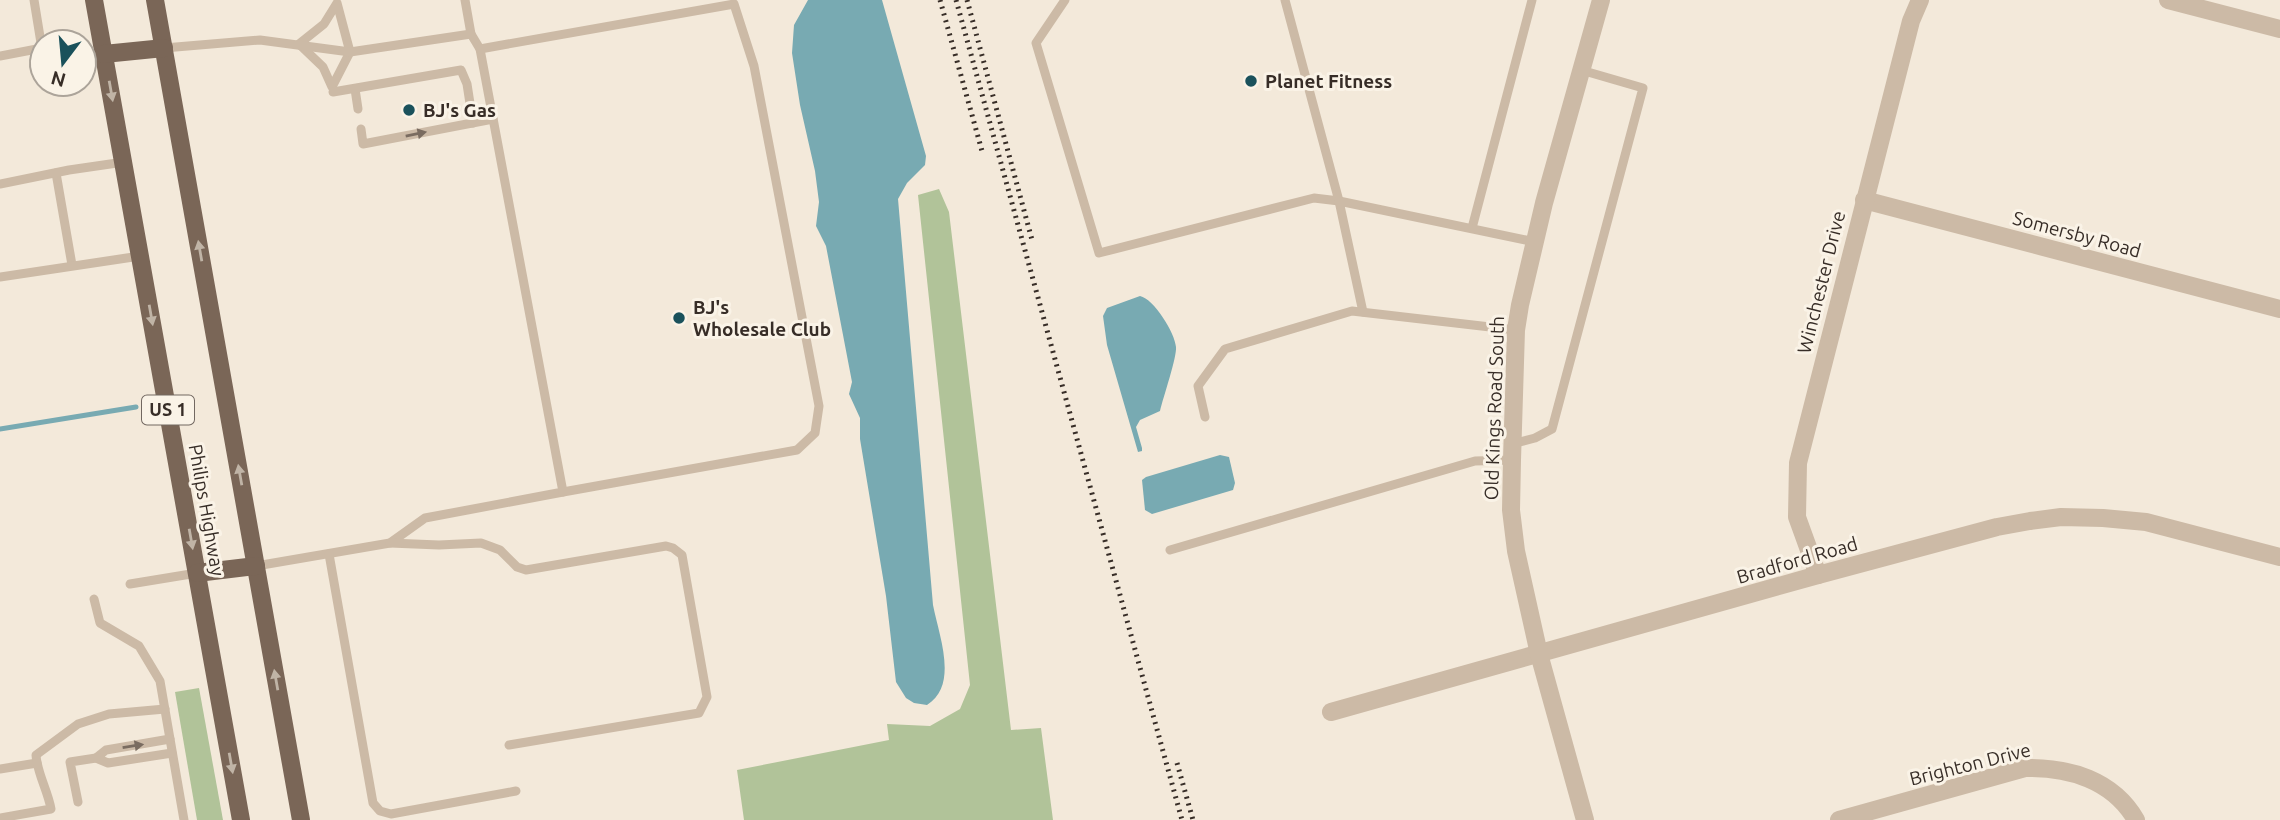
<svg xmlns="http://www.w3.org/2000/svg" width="2280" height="820" viewBox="0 0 2280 820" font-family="Ubuntu,sans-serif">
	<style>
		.green { fill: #b1c399 }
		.water { fill: #78aab2 }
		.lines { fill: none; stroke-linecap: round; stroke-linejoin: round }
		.stream { stroke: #78aab2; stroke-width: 5 }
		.service { stroke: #ccbaa6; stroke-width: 9 }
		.minor { stroke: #ccbaa6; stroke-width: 18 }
		.tertiary { stroke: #ccbaa6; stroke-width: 18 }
		.primary { stroke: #7a6657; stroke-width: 18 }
		.rail { stroke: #372d27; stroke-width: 5; stroke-dasharray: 2 5; stroke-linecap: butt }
		.oneway { fill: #c0b4a6 }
		.oneway2 { fill: #7a6c60 }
		.poi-dot { fill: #1a515b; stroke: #faf3e7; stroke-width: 2.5 }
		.labels { text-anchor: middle; stroke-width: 6; stroke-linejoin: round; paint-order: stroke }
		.shield { fill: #faf3e7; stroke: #726861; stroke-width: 2 }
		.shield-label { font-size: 18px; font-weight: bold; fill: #372d27 }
		.poi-label { font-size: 19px; font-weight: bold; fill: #372d27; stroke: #faf3e7; text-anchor: start }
		.street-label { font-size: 19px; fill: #372d27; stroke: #faf3e7 }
	</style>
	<rect width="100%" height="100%" fill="#f3e9da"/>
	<g class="green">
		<path d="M939,189l10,23 62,518 30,-2 12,92h-309l-7,-50 152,-30 -2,-16 43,2 30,-17 10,-24 -52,-490z"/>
		<path d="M199,688l24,132h-26l-22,-128z"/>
	</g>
	<g class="water">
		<path d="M808,0h74l44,156 -1,9 -18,18 -9,16 35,406c6,31 26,80 -6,100l-13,-2 -8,-5 -10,-16 -10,-86 -26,-157v-21l-11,-24 3,-12 -26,-136 -10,-20 3,-24 -4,-31 -15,-66 -8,-52 2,-28z"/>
		<path d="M1140,296c14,3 35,37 36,51 1,10 -13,51 -16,64l-20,9 -4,7 6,21v3l-4,1 -31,-107 -4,-29 4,-8z"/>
		<path d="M1220,455l9,2 6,26 -2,7 -81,24 -7,-4 -3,-30 4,-3z"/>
	</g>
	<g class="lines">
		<path class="stream" d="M0,429l136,-22"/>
		<g class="service">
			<path d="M34,0l8,49"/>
			<path d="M465,0l6,34"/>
			<path d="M1065,0l-29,43 63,210 215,-55 25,3 -54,-201"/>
			<path d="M337,3l13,49 -18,35 -9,-20 -24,-23 25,-20z"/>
			<path d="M164,48l96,-8 90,12 121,-18 9,15 83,443 -138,26 -35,25 -134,23"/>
			<path d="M480,49l254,-45 20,62 65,340 -4,27 -18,17 -234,42"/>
			<path d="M0,56l42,-8"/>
			<path d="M84,56l20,-2"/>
			<path d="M355,89l3,20"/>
			<path d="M333,92l128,-22 6,14 6,39"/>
			<path d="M361,129l2,15 130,-25"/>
			<path d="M56,173l16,92"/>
			<path d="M0,184l69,-14 55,-8"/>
			<path d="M1472,228l60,-228"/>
			<path d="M0,277l140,-21"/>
			<path d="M1363,312l-24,-111 196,41"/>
			<path d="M1205,417l-7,-31 27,-37 127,-38 164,19"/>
			<path d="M1512,444l23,-6 17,-9 91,-341 -62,-18"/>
			<path d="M390,543l49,2 42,-2 19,7 17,17 9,3 140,-24 7,2 9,7 25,142 -8,16 -190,32"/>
			<path d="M1170,550l305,-89 37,-1"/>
			<path d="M329,554l44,249 7,8 11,3 125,-23"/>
			<path d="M130,584l67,-11"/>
			<path d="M94,599l6,24 39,23 21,35 24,139"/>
			<path d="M170,739l-64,11 -10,8 12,5 64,-10"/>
			<path d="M0,769l37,-6"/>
			<path d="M78,802l-8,-40 26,-4"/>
			<path d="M0,818l51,-9c-3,-18 -14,-36 -15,-54l42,-31 31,-10 56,-5"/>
		</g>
		<g class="minor">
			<path d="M2168,0l112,29"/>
			<path d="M1864,200l416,109"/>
			<path d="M1818,575l-21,-58 1,-54 113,-442 9,-21"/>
			<path d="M1331,712l487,-137 179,-48 33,-6 31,-4 42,1 43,4 134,35"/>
			<path d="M1839,820l186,-52c44,-1 88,12 111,52"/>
		</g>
		<path class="tertiary" d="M1585,820l-46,-166 -23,-103 -5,-41 1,-50 4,-130 4,-25 24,-102 57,-203"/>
		<g class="primary">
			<path d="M94,0l147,820"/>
			<path d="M155,0l146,820"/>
			<path d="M104,54l60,-6"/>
			<path d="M197,573l59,-7"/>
		</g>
		<g class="rail">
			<path d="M940,0l42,151"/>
			<path d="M956,0l226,820"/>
			<path d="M967,0l65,240"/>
			<path d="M1177,763l16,57"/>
		</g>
	</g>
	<defs><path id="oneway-solid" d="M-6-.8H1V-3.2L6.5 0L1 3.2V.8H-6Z" transform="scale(1.75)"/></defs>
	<g class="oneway">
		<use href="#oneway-solid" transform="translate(111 91) rotate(80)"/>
		<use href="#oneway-solid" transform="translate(200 251) rotate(-100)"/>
		<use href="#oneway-solid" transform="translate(151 315) rotate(80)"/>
		<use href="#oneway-solid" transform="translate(240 475) rotate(-100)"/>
		<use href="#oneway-solid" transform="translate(191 539) rotate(80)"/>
		<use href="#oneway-solid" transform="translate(276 680) rotate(-100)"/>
		<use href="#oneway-solid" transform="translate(231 763) rotate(80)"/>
	</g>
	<g class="oneway2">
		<use href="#oneway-solid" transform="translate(416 134) rotate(-11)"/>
		<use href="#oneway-solid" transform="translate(133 746) rotate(-9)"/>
	</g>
	<g class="poi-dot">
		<circle cx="1251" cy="81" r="7"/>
		<circle cx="409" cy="110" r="7"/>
		<circle cx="679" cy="318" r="7"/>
	</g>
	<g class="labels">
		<rect class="shield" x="142" y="395.5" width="52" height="29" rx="5"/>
		<g class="shield-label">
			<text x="168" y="416">US 1</text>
		</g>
		<g class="poi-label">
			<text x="1265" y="88">Planet Fitness</text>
			<text x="423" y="117">BJ's Gas</text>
			<text x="693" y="314">BJ's<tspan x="693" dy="22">Wholesale Club</tspan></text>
		</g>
		<g class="street-label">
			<text transform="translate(2077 234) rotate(15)" y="7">Somersby Road</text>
			<text transform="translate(1821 282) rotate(-76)" y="7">Winchester Drive</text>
			<text transform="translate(1494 408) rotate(-88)" y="7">Old Kings Road South</text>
			<text transform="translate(207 510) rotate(80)" y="7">Philips Highway</text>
			<text transform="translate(1797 560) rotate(-16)" y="7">Bradford Road</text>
			<text transform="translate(1970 764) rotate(-14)" y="7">Brighton Drive</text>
		</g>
	</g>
	<g transform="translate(63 63) rotate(196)"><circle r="33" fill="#faf3e7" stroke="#aca49a" stroke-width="2"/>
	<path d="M0-5L12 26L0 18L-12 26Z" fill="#1a515b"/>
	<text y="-10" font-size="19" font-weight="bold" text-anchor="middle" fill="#372d27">N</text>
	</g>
</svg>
